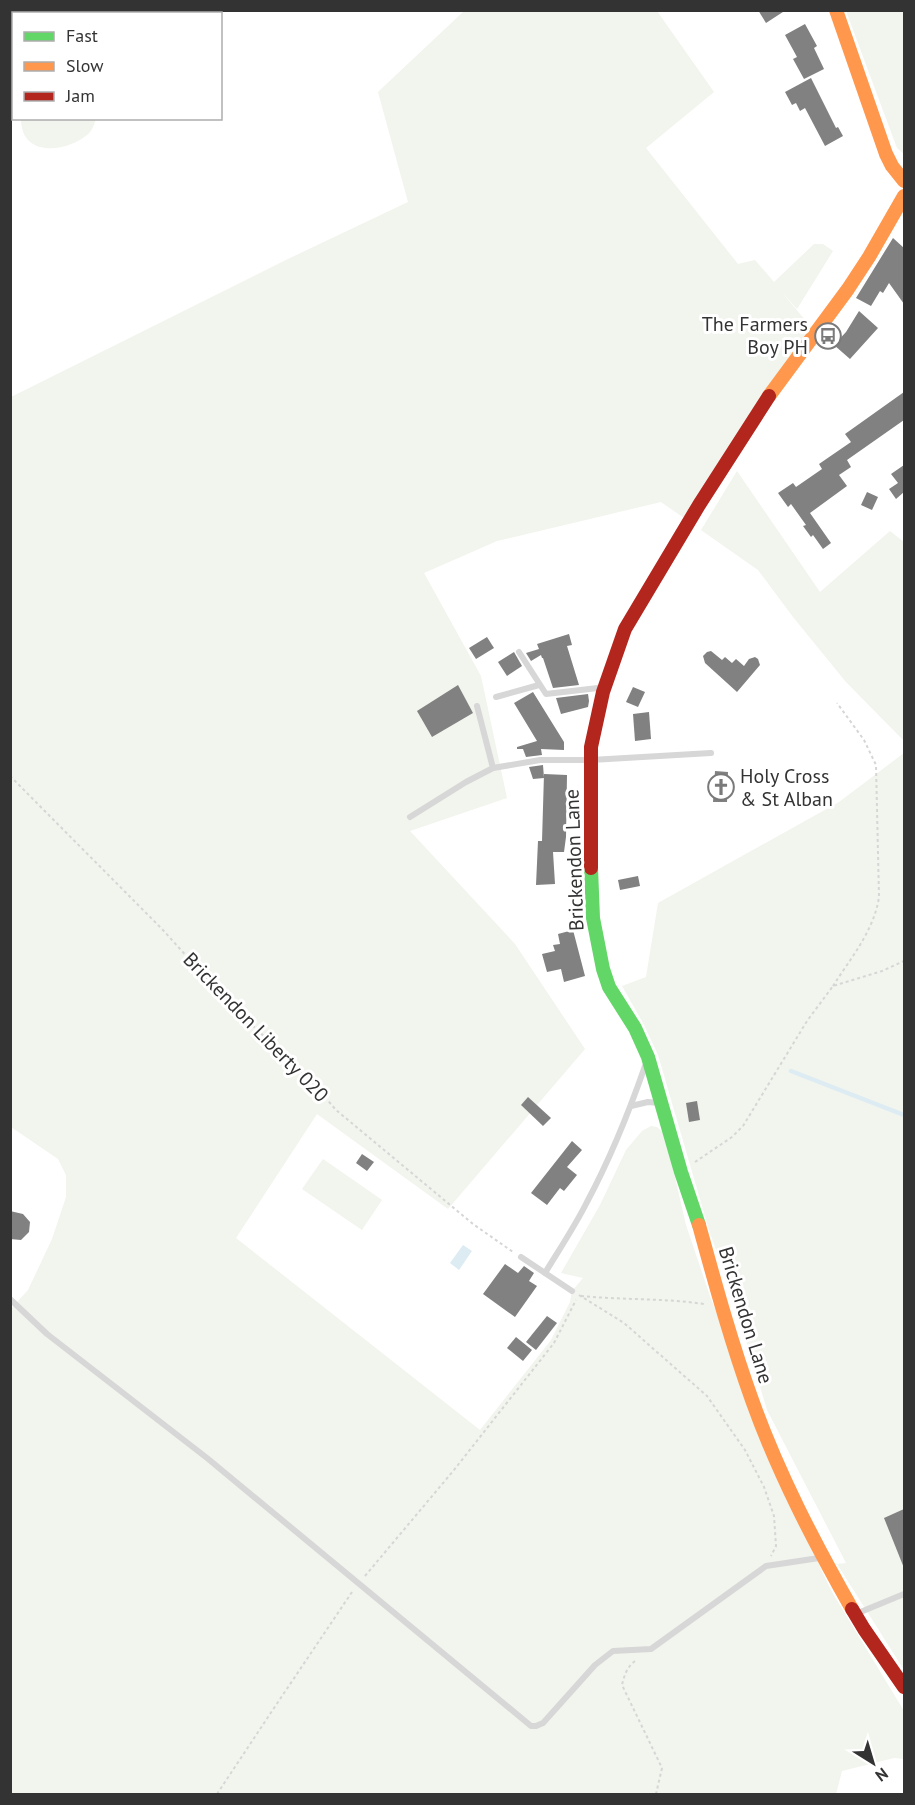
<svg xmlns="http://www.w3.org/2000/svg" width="915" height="1805" viewBox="0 0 915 1805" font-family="'PT Sans',sans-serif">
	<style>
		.green { fill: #f1f5ed }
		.water { fill: #ddebf3 }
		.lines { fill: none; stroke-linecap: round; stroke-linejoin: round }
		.stream { stroke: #ddebf3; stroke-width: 4.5 }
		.building { fill: #818181 }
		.path { stroke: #d6d6d6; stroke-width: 2; stroke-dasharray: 3 3; stroke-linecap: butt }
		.lane { stroke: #d7d7d7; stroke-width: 6 }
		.fast { stroke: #63d668; stroke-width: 14 }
		.slow { stroke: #ff974d; stroke-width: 14 }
		.jam { stroke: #b3261e; stroke-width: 14 }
		.labels { text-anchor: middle; stroke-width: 6; stroke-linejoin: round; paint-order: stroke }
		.poi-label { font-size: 20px; fill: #333; stroke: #fff; text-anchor: end }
		.street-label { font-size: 20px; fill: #333; stroke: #fff }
	</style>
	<rect width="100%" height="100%" fill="#fff"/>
	<g class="green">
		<path d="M464,11h193l57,81 -68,56 92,116 17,-4 19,22 40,-38h9l10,7 -36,58 -17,-19 31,37 -127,191 -23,-16 -164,39 -73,32 57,103 26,122 -97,33 105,113 70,105 -137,160 -131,-95 -81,124 244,192 71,-90 19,-38 2,-11 11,-13 -22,-5 39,-68 26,-55 16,-19 9,-5 6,1 8,7 21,91 25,74 109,268 12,25 72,119v48l-10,-1 -52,13 -6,23h-825l-1,-484 18,-20 24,-51 14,-42v-22l-8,-16 -47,-32v-730l277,-138 120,-57 -30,-110z"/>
		<path d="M846,11h58v143l-7,-6z"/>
		<path d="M21,119v-1l75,1c-2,6 -4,12 -9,16 -22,18 -66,22 -66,-16z"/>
		<path d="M737,471l83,121 70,-61 14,11v199l-58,-59 -53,-65 -35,-47 -57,-40z"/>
		<path d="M904,753v917l-67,-106 9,-1 -79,-153 -33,-109 -25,-71 -51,-175 -14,-30 -22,-39 24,-9 12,-74 181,-101z"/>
		<path d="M323,1159l59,41 -20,30 -60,-41z"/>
	</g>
	<path class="water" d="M463,1245l9,6 -13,19 -9,-7z"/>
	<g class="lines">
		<path class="stream" d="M791,1071l113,44"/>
	</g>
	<g class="building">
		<path d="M758,10h28l-20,13z"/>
		<path d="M805,24l12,22 -3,2 10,21 -20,10 -11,-20 4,-2 -12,-22z"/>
		<path d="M811,78l25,50 2,-1 5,9 -18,10 -20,-38 -5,3 -4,-8 -4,2 -7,-13z"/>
		<path d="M893,238l11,10v56l-15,-21 -6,10 -3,-2 -9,15 -15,-8z"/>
		<path d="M859,311l19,17 -28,31 -16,-14 12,-13z"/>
		<path d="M904,392v28l-57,40 4,7 -12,8 8,11 -37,27 21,30 -8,6 -10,-14 -2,2 -8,-11 3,-1 -15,-21 -3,3 -10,-14 15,-10 3,4 26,-18 -3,-5 32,-22 -6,-8z"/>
		<path d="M904,465v27l-8,7 -7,-10 9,-6 -7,-9z"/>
		<path d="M867,492l11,5 -6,13 -11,-5z"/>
		<path d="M569,634l3,11 -5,1 12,39 -26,3 -10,-30h-1l-1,-3 -10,6 -5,-8 13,-4 -2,-5z"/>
		<path d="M487,637l7,11 -18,11 -7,-11z"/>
		<path d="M711,651l11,9 3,-3 7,6 4,-4 8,7 5,-7 6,-2 3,2 2,6 -23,27 -32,-29 -2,-7 4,-4z"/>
		<path d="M514,652l8,14 -15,10 -9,-14z"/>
		<path d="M458,685l15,28 -41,24 -15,-26z"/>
		<path d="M633,687l12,5 -7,15 -12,-5z"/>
		<path d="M533,692l31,50v8l-23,-1 1,6 -16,2 -3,-8h-6v-2l20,-6 -23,-38z"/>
		<path d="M588,694l1,7 -1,6 -27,7 -5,-16z"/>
		<path d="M649,712l2,27 -16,2 -2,-27z"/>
		<path d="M543,765l1,13 -11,1 -4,-12z"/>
		<path d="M715,771l13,1 -1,30h-14z"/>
		<path d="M544,774l23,1 -1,62 -2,15h-11l2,32 -19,1 2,-44h4z"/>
		<path d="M638,876l2,10 -20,4 -2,-10z"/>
		<path d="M573,930l12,46 -21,6 -3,-13 -14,3 -5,-18 13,-3 -2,-6 7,-1 -2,-10z"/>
		<path d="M528,1097l23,21 -8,8 -22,-21z"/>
		<path d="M697,1101l3,19 -11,2 -3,-19z"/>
		<path d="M572,1141l10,9 -15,17 10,8 -13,16 -4,-3 -13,17 -16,-12z"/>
		<path d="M362,1154l12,8 -7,9 -11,-8z"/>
		<path d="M10,1211l13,3 7,8 -1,10 -8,8 -11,-1z"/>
		<path d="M505,1264l13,9 6,-7 10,7 -5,8 8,5 -22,31 -32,-23z"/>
		<path d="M547,1316l10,7 -21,27 -10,-8z"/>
		<path d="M516,1337l16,13 -9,11 -16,-13z"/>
		<path d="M904,1509v59l-20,-50z"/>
	</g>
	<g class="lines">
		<g class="path">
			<path d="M10,776l152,153 67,74 82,78 25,29 137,114 40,28"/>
			<path d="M833,986c17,-27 41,-55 46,-89l-3,-132 -12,-25 -27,-37"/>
			<path d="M695,1162l37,-25 11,-11 64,-105 26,-35 49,-15 22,-10"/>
			<path d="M579,1295l45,28 83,73 38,54 19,37 10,29 2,30 -5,10"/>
			<path d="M581,1296c41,4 82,2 123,8"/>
			<path d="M365,1576l89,-106 100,-127 22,-43"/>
			<path d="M635,1661c-8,6 -11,15 -13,24l40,83 -6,26"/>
			<path d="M217,1794l55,-83 80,-119"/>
		</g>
		<g class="lane">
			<path d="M519,652l27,42 52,-6 2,2"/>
			<path d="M496,697l43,-12"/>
			<path d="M477,706l16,62"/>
			<path d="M410,817l56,-35 27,-14 47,-8h51l120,-7"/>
			<path d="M631,1106l17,-4 11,1"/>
			<path d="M521,1257l51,34"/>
			<path d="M545,1273c14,-23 30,-47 42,-71 23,-43 42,-90 58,-136"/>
			<path d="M10,1299l37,35 160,124 324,268h5l7,-3 52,-58 18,-14 38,-2 115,-83 53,-8"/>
			<path d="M858,1613l46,-19"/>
		</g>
		<path class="fast" d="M591,868l2,50 10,51 6,18 26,41 13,29 33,115 18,53"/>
		<g class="slow">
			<path d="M836,10l50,144 6,12 12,15"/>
			<path d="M769,396l79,-107 21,-32 35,-61"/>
			<path d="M699,1225c16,58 32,117 53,175 26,73 62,142 100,209"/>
		</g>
		<g class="jam">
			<path d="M591,868v-121l12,-55 22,-63 74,-124 70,-109"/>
			<path d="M852,1609l12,20 40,58"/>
		</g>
	</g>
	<defs>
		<g id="bus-ring" transform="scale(1.35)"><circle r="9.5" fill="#fff" stroke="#7a7a7a" stroke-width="1.5"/><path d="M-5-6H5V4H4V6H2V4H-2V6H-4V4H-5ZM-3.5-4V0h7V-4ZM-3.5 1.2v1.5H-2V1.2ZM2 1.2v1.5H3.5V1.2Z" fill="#7a7a7a"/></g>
		<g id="church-ring" transform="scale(1.35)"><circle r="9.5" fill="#fff" stroke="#7a7a7a" stroke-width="1.5"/><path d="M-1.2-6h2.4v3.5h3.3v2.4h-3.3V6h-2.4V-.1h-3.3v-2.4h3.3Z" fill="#7a7a7a"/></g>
	</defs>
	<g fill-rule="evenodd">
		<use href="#bus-ring" x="828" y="336"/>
		<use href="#church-ring" x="721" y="787"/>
	</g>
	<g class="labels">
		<g class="poi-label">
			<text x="808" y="331">The Farmers<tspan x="808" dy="23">Boy PH</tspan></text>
			<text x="740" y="783" text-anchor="start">Holy Cross<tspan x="740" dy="23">&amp; St Alban</tspan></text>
		</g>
		<g class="street-label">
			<text transform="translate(574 860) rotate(-92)" y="7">Brickendon Lane</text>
			<text transform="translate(256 1027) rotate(46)" y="7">Brickendon Liberty 020</text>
			<text transform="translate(746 1315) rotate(73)" y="7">Brickendon Lane</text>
		</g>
	</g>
	<rect width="915" height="1805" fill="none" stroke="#333333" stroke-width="24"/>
	<rect x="12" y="12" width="210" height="108" fill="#ffffff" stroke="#adadad" stroke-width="1.5"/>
	<rect x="24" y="32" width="30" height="9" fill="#63d668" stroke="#adadad" stroke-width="1.5"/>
	<text x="66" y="42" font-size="18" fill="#333333">Fast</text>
	<rect x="24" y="62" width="30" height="9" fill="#ff974d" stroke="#adadad" stroke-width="1.5"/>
	<text x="66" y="72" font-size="18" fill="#333333">Slow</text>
	<rect x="24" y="92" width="30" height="9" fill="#b3261e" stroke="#adadad" stroke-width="1.5"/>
	<text x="66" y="102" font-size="18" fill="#333333">Jam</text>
	<g transform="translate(873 1763) rotate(143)" stroke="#ffffff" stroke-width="4.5" paint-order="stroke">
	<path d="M0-4.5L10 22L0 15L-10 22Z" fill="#333333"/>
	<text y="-9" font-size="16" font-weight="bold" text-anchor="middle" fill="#333333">N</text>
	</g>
</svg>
